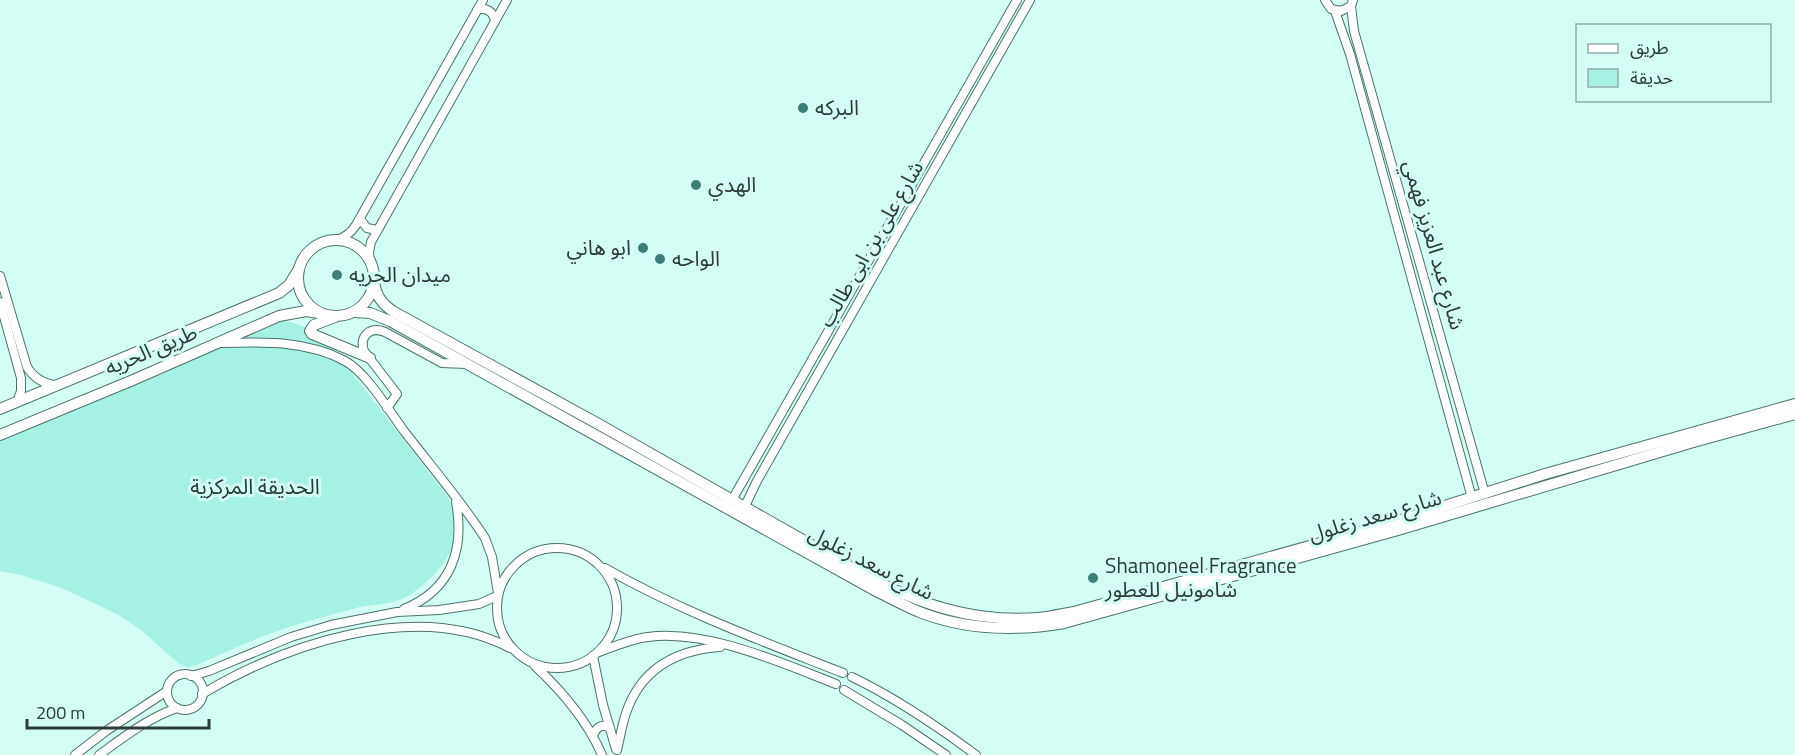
<svg xmlns="http://www.w3.org/2000/svg" width="1795" height="755" viewBox="0 0 1795 755" font-family="'Titillium Web','Noto Sans Arabic',sans-serif">
	<style>
		.green { fill: #a5f1e4 }
		.lines { fill: none; stroke-linecap: round; stroke-linejoin: round }
		.minor-casing { stroke: #4b726b; stroke-width: 10 }
		.major-casing { stroke: #4b726b; stroke-width: 12 }
		.minor { stroke: #fff; stroke-width: 8 }
		.major { stroke: #fff; stroke-width: 10 }
		.poi-dot { fill: #3b8076; stroke: #d3fef6; stroke-width: 2 }
		.labels { text-anchor: middle; stroke-width: 6; stroke-linejoin: round; paint-order: stroke }
		.poi-label { font-size: 21px; fill: #2b3c39; stroke: #d3fef6; text-anchor: start }
		.street-label { font-size: 21px; fill: #2b3c39; stroke: #d3fef6 }
		.park-label { font-size: 21px; fill: #233c38; stroke: #d3fef6 }
	</style>
	<rect width="100%" height="100%" fill="#d3fef6"/>
	<path class="green" d="M280,320c23,4 34,11 51,26l119,154c11,38 3,59 -27,85 -7,5 -14,12 -23,15 -12,4 -27,5 -40,7 -24,6 -47,13 -71,20 -31,10 -62,25 -92,38l-9,2 -9,-3 -38,-34 -24,-16 -34,-16 -24,-11 -38,-12 -21,-4v-133z"/>
	<g class="lines">
		<g class="minor-casing">
			<g id="minor">
				<path d="M1325,0l6,9 10,2 10,-5 2,-6"/>
				<path d="M1351,6l3,25 131,463"/>
				<path d="M477,10c9,-3 16,1 18,11"/>
				<path d="M1335,11l15,43 122,444"/>
				<path d="M360,219l7,9 10,2"/>
				<path d="M337,240c9,-3 14,-7 19,-15l127,-225"/>
				<path d="M370,262l-1,-10 2,-10 136,-242"/>
				<path d="M0,276l27,91c7,11 16,17 29,18"/>
				<path d="M0,302l21,76v13l-4,11"/>
				<path d="M219,343c43,-1 88,-3 126,18 21,11 45,51 59,70 27,35 57,70 81,107l7,19 6,36"/>
				<path d="M387,408l10,-14 -33,-43c-5,-15 6,-25 21,-19l57,31 24,1"/>
				<path d="M732,500l285,-500"/>
				<path d="M745,506l12,-25 273,-481"/>
				<circle cx="557" cy="608" r="60"/>
				<path d="M605,568c75,43 157,73 238,105"/>
				<path d="M404,609c47,-19 61,-59 52,-107"/>
				<path d="M599,652c16,-6 32,-13 49,-15 58,-8 134,26 188,47"/>
				<path d="M593,656l10,49 13,44"/>
				<path d="M535,666c28,26 52,54 67,89"/>
				<circle cx="185" cy="692" r="18"/>
				<path d="M191,676l18,-5 82,-34 40,-12 66,-13 42,-2 40,-6 18,-8"/>
				<path d="M852,677c44,21 85,49 124,78"/>
				<path d="M844,690l58,35 44,30"/>
				<path d="M202,694c84,-50 215,-95 308,-46"/>
				<path d="M593,736c3,-9 9,-13 17,-8"/>
				<path d="M617,750c3,-12 5,-25 9,-37 15,-44 50,-63 94,-66"/>
				<path d="M75,755l31,-24 61,-40"/>
				<path d="M99,755c25,-18 49,-37 78,-47"/>
			</g>
		</g>
		<g class="major-casing">
			<g id="major">
				<circle cx="336" cy="278" r="38"/>
				<path d="M374,282c2,14 8,22 20,30l199,109 268,152c57,31 111,50 177,45 12,-1 24,-4 36,-6l314,-88 157,-50 250,-70"/>
				<path d="M355,312l15,1 20,8 486,270c15,7 30,16 46,22 45,17 95,18 142,10l334,-93 292,-87 105,-29"/>
				<path d="M335,317l-21,8 -4,6 2,3 58,24"/>
				<path d="M163,342l8,21"/>
				<path d="M0,409l279,-116 10,-8 10,-16"/>
				<path d="M0,435l133,-55 146,-64 27,-5 13,2"/>
			</g>
		</g>
		<use href="#minor" class="minor"/>
		<use href="#major" class="major"/>
	</g>
	<g class="poi-dot">
		<circle cx="803" cy="108" r="6"/>
		<circle cx="696" cy="185" r="6"/>
		<circle cx="643" cy="248" r="6"/>
		<circle cx="660" cy="259" r="6"/>
		<circle cx="337" cy="275" r="6"/>
		<circle cx="1093" cy="578" r="6"/>
	</g>
	<g class="labels">
		<g class="poi-label">
			<text x="815" y="115">البركه</text>
			<text x="708" y="192">الهدي</text>
			<text x="631" y="255" text-anchor="end">ابو هاني</text>
			<text x="672" y="266">الواحه</text>
			<text x="349" y="282">ميدان الحريه</text>
			<text x="1105" y="573">Shamoneel Fragrance<tspan x="1105" dy="24">شامونيل للعطور</tspan></text>
		</g>
		<g class="street-label">
			<text transform="translate(871 244) rotate(-60)" y="7">شارع على بن ابى طالب</text>
			<text transform="translate(1434 245) rotate(74)" y="7">شارع عبد العزيز فهمي</text>
			<text transform="translate(151 350) rotate(-23)" y="7">طريق الحريه</text>
			<text transform="translate(1375 516) rotate(-16)" y="7">شارع سعد زغلول</text>
			<text transform="translate(871 563) rotate(27)" y="7">شارع سعد زغلول</text>
		</g>
		<g class="park-label">
			<text x="255" y="494">الحديقة المركزية</text>
		</g>
	</g>
	<rect x="1576" y="24" width="195" height="78" fill="#d3fef6" stroke="#90b0aa" stroke-width="1.5"/>
	<rect x="1588" y="44" width="30" height="9" fill="#ffffff" stroke="#90b0aa" stroke-width="1.5"/>
	<text x="1630" y="54" font-size="18" fill="#2b3c39">طريق</text>
	<rect x="1588" y="69" width="30" height="18" fill="#a5f1e4" stroke="#90b0aa" stroke-width="1.5"/>
	<text x="1630" y="84" font-size="18" fill="#2b3c39">حديقة</text>
	<path d="M27 719v9h182v-9" fill="none" stroke="#2b3c39" stroke-width="3"/>
	<text x="36" y="719" font-size="18" fill="#2b3c39" stroke="#d3fef6" stroke-width="4.5" paint-order="stroke">200 m</text>
</svg>
